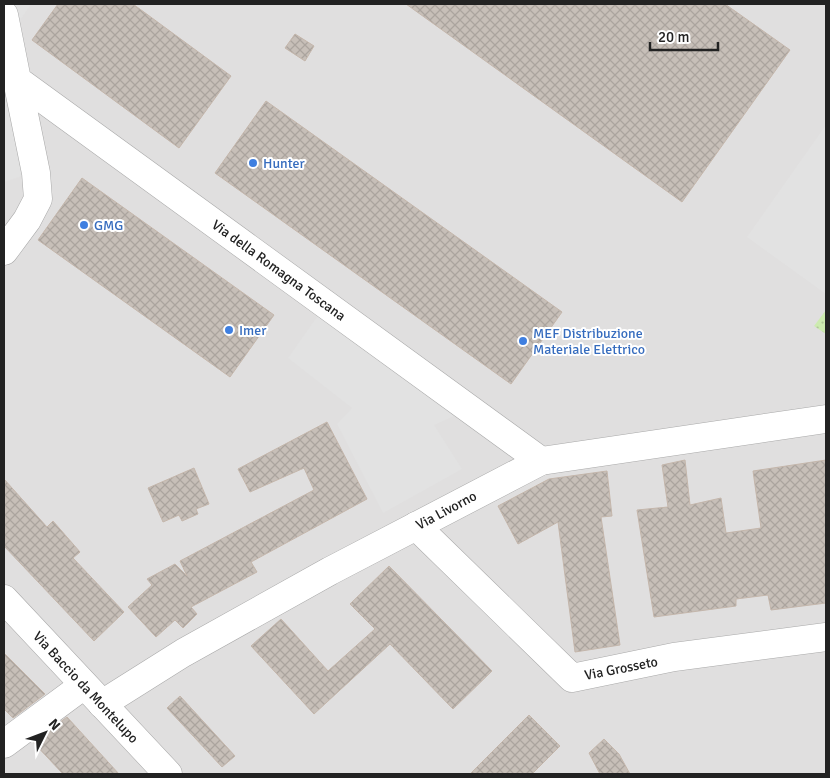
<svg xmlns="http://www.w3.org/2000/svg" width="830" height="778" viewBox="0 0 830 778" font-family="Signika,sans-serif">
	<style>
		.residential { fill: #e0dfdf }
		.grass { fill: url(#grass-dots) }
		.parking { fill: #e2e2e2 }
		.building { fill: url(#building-cross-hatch); stroke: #c4b6ab }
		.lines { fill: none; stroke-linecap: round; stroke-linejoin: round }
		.minor-casing { stroke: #a9a9a9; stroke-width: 29 }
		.minor { stroke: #fff; stroke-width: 28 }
		.shop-dot { fill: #3f7fe0; stroke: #fff; stroke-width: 2 }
		.labels { text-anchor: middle; stroke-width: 4; stroke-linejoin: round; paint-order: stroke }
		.shop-label { font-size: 14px; fill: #366cbe; stroke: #fff; text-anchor: start }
		.street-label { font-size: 14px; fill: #222; stroke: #fff }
	</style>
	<defs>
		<pattern id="grass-dots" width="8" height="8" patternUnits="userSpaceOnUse" patternTransform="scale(1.25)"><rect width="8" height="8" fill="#cdebb0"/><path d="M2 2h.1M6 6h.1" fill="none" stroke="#b0c997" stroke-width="1.8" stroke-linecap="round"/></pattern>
		<pattern id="building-cross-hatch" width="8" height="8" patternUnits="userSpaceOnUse" patternTransform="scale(1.25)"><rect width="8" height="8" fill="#c7bfb8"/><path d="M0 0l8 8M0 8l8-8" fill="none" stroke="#aba49e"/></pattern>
	</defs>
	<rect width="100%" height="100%" fill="#f2efe9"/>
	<rect class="residential" x="4" y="4" width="822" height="770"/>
	<path class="grass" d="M826,310v24l-12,-8z"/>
	<g class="parking">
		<path d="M4,4h27l-27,40z"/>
		<path d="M4,75l21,100 -21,7z"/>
		<path d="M826,125v169l-79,-57z"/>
		<path d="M319,314l137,101 -22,10 28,44 -79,44 -46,-89 15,-16 -64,-50z"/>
	</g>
	<g class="building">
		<path d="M58,4h75l98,72 -52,72 -147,-108z"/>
		<path d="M406,4h319l65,46 -108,152z"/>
		<path d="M295,34l19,12 -9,15 -20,-13z"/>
		<path d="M266,101l296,211 -51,72 -296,-211z"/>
		<path d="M82,178l192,137 -44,62 -192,-137z"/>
		<path d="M327,422l40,77 -116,63 6,10 -66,35 6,7 -14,14 -8,-8 -19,17 -28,-30 24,-22 -5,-6 28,-15 12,12 -7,-15 134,-71 -10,-22 -54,24 -12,-23z"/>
		<path d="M685,460l5,45 31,-7 5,35 35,-5 -8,-57 73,-11v143l-55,7 -3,-15 -32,4v7l-82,11 -17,-107 31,-3 -6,-42z"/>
		<path d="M194,468l15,36 -13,5 2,5 -16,7 -3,-6 -16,7 -15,-34z"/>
		<path d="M607,471l5,45 -11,1 19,128 -45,7 -17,-130 -40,22 -20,-38 51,-27z"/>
		<path d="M4,479l43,48 6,-6 27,31 -7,6 51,54 -30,29 -90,-95z"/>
		<path d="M389,566l103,105 -39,38 -63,-65 -76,70 -63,-68 30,-27 47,52 47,-42 -25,-25z"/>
		<path d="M4,653l41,41 -32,24 -9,-9z"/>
		<path d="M180,696l55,60 -13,11 -55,-59z"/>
		<path d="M529,715l31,31 -28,28h-62z"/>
		<path d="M67,717l52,57h-56l-30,-32z"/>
		<path d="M604,739l15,15 11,20h-30l-11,-21z"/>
	</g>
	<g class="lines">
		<g class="minor-casing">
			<g id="minor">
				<path d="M4,15l13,65 524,381"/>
				<path d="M4,251l23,-31 11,-21 -2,-26 -19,-93"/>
				<path d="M416,526l156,152 102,-21 152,-20"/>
				<path d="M4,599l164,175"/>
				<path d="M102,704l81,-51 147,-82 211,-110 285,-42"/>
				<path d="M4,744l80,-59"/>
			</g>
		</g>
		<use href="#minor" class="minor"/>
	</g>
	<g class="shop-dot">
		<circle cx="253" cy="163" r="5"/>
		<circle cx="84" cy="225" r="5"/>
		<circle cx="229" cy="330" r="5"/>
		<circle cx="523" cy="341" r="5"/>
	</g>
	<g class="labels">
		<g class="shop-label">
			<text x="263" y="168">Hunter</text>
			<text x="94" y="230">GMG</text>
			<text x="239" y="335">Imer</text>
			<text x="533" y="338">MEF Distribuzione<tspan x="533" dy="16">Materiale Elettrico</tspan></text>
		</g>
		<g class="street-label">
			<text transform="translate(279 270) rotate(36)" y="5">Via della Romagna Toscana</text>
			<text transform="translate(446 510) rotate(-28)" y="5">Via Livorno</text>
			<text transform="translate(621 668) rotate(-11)" y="5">Via Grosseto</text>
			<text transform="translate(86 687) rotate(47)" y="5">Via Baccio da Montelupo</text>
		</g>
	</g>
	<rect width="830" height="778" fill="none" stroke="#222222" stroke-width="10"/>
	<g transform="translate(45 733) rotate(48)" stroke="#ffffff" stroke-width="4" paint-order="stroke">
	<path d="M0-4L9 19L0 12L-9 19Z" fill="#222222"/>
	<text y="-8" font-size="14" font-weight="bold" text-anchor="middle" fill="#222222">N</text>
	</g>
	<path d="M650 42v8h68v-8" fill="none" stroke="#222222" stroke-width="2.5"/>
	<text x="658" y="42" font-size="15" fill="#222222" stroke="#ffffff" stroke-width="4" paint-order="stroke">20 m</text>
</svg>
